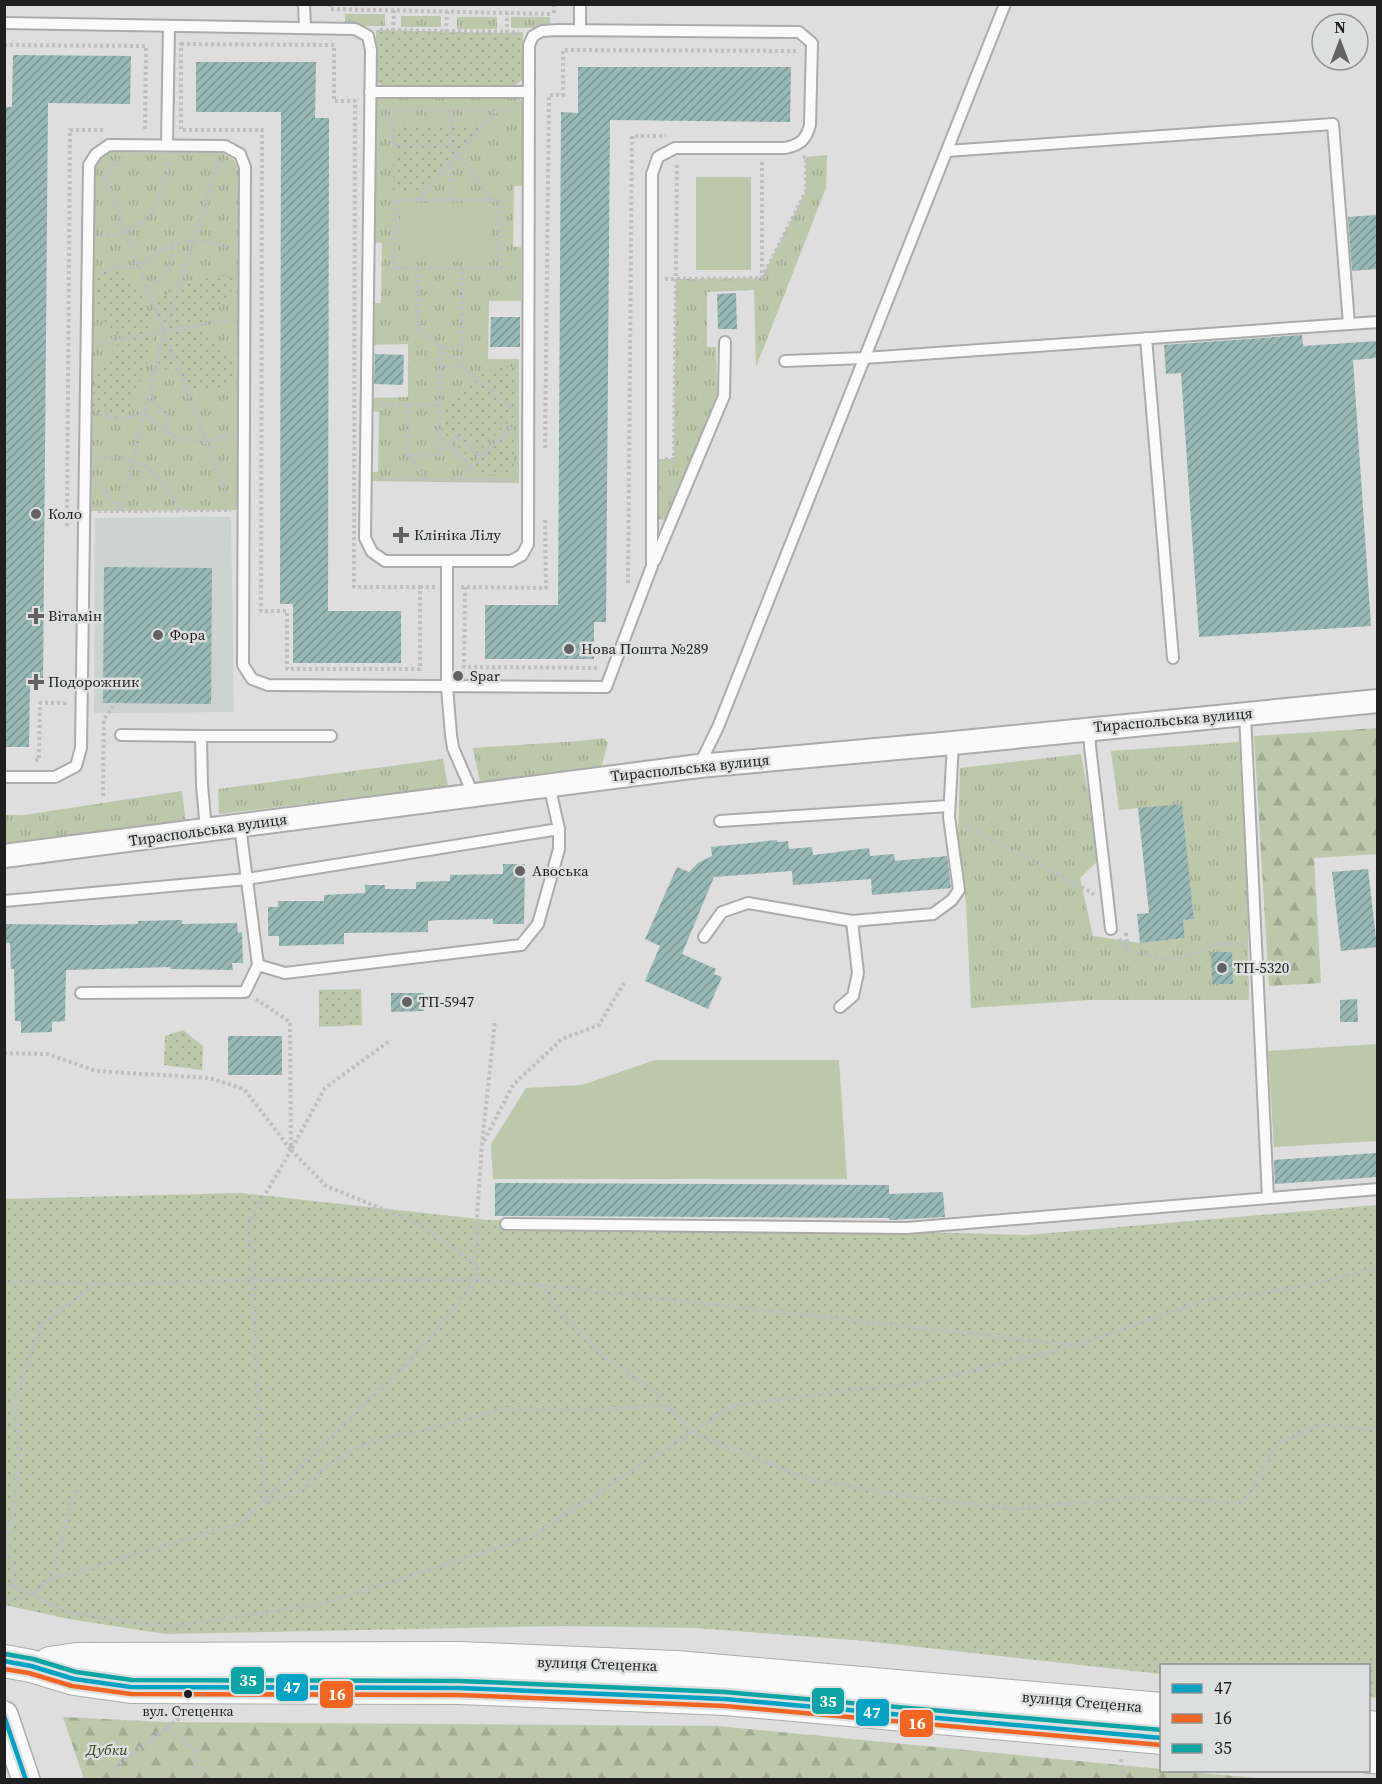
<svg xmlns="http://www.w3.org/2000/svg" width="1382" height="1784" viewBox="0 0 1382 1784" font-family="'Source Serif 4',serif">
	<style>
		.built { fill: #ccd2cf }
		.grass { fill: url(#grass-tufts) }
		.forest { fill: url(#forest-firs) }
		.park { fill: url(#park-dots) }
		.garden { fill: #bdc7a9 }
		.building { fill: url(#building-hatch) }
		.lines { fill: none; stroke-linecap: round; stroke-linejoin: round }
		.service-casing { stroke: #aaabaa; stroke-width: 14 }
		.minor-casing { stroke: #aaabaa; stroke-width: 26 }
		.tertiary-casing { stroke: #aaabaa; stroke-width: 30 }
		.secondary-casing { stroke: #aaabaa; stroke-width: 34 }
		.path { stroke: #bebfbe; stroke-width: 4; stroke-dasharray: 3 3; stroke-linecap: butt }
		.service { stroke: #fafafa; stroke-width: 10 }
		.minor { stroke: #fafafa; stroke-width: 22 }
		.tertiary { stroke: #fafafa; stroke-width: 27 }
		.secondary { stroke: #fafafa; stroke-width: 32 }
		.bus-1-casing { stroke: #dcdfdd; stroke-width: 9 }
		.bus-2-casing { stroke: #dcdfdd; stroke-width: 9 }
		.bus-3-casing { stroke: #dcdfdd; stroke-width: 9 }
		.bus-1 { stroke: #02a2c5; stroke-width: 4.5 }
		.bus-2 { stroke: #f26522; stroke-width: 4.5 }
		.bus-3 { stroke: #0ca5a5; stroke-width: 4.5 }
		.poi-dot { fill: #616261; stroke: #dcdfdd; stroke-width: 2 }
		.bus-dot { fill: #1e1f1e; stroke: #dcdfdd; stroke-width: 2 }
		.labels { text-anchor: middle; stroke-width: 5; stroke-linejoin: round; paint-order: stroke }
		.bus-label { font-size: 14px; fill: #1e1f1e; stroke: #dcdfdd }
		.poi-label { font-size: 15px; fill: #1e1f1e; stroke: #dcdfdd; text-anchor: start }
		.street-label { font-size: 15px; fill: #1e1f1e; stroke: #dcdfdd }
		.park-label { font-size: 15px; font-style: italic; fill: #303c14; stroke: #dcdfdd }
		.line-badge { stroke: #dcdfdd; stroke-width: 2 }
		.badge-label { font-size: 16px; text-anchor: middle; font-weight: bold; fill: #fff }
	</style>
	<defs>
		<pattern id="grass-tufts" width="24" height="20" patternUnits="userSpaceOnUse" patternTransform="scale(1.5)"><rect width="24" height="20" fill="#bdc7a9"/><path d="M3 7l-1-3M5 7V3M7 7l1-3M15 17l-1-3M17 17v-4M19 17l1-3" fill="none" stroke="#a2aa91"/></pattern>
		<pattern id="forest-firs" width="22" height="20" patternUnits="userSpaceOnUse" patternTransform="scale(1.5)"><rect width="22" height="20" fill="#bdc7a9"/><path d="M5 1l3.5 6h-7zM16 11l3.5 6h-7z" fill="#a2aa91"/></pattern>
		<pattern id="park-dots" width="8" height="8" patternUnits="userSpaceOnUse" patternTransform="scale(1.5)"><rect width="8" height="8" fill="#bdc7a9"/><path d="M2 2h.1M6 6h.1" fill="none" stroke="#a2aa91" stroke-width="1.8" stroke-linecap="round"/></pattern>
		<pattern id="building-hatch" width="6" height="6" patternUnits="userSpaceOnUse" patternTransform="scale(1.5)"><rect width="6" height="6" fill="#98b8b4"/><path d="M-1 1l2-2M0 6l6-6M5 7l2-2" fill="none" stroke="#7b9592"/></pattern>
	</defs>
	<rect width="100%" height="100%" fill="#dddedd"/>
	<path class="built" d="M231,517l3,195 -140,1 1,-195z"/>
	<g class="grass">
		<rect x="345" y="14" width="40" height="12"/>
		<rect x="401" y="16" width="40" height="11"/>
		<rect x="457" y="17" width="40" height="12"/>
		<rect x="511" y="17" width="39" height="11"/>
		<path d="M382,96l137,1 4,5 -1,84h-8l-1,61h8v54h-32l-1,58h31v124l-151,-2 1,-9h9l1,-60 -9,-1v-13l38,-1v-53l-36,1 1,-42h8l1,-60 -11,-1 4,-141z"/>
		<path d="M108,152l114,1 12,7 5,12 -2,338 -146,1 4,-344 3,-9z"/>
		<path d="M827,155l-1,33 -70,179 -2,-77 -47,2v55h9l1,48 -52,125 -8,-1v-60h17l2,-180 86,-1 44,-87v-34z"/>
		<path d="M604,738l4,5 -7,25 -121,14 -7,-34 106,-7z"/>
		<path d="M1239,742l8,127 2,131h-160l-118,8 -5,-105 -8,-67 2,-68 121,-14 19,105 -20,19 13,58 47,7 45,-5 -2,-18 11,-1 -12,-115 -63,6 -8,-59z"/>
		<path d="M443,759l5,27 -229,28 -1,-25z"/>
		<path d="M182,791l4,32 -181,25 -1,-33h20z"/>
	</g>
	<g class="forest">
		<path d="M1377,728v126l-63,4 7,125 -52,3 -15,-250z"/>
		<path d="M63,1717l102,5 553,4 443,43 1,1 111,9h-1189z"/>
	</g>
	<g class="park">
		<path d="M376,30l131,3 16,-1 -1,48 -9,7h-128l-8,-5z"/>
		<path d="M394,125h90l-58,65h-33z"/>
		<path d="M115,267l14,9 10,15 9,21 5,21 -3,21 -17,49 -17,16 -15,-5 -9,-7c1,-32 10,-46 31,-68l-17,-16 -12,-18v-24l7,-8z"/>
		<path d="M211,277h27l-9,18 -27,30 25,26 10,24c-31,29 -55,11 -80,-14l7,-30 -10,-25c18,-19 32,-23 57,-29z"/>
		<path d="M517,367v46l-46,46 -28,-28v-25l48,-38z"/>
		<path d="M500,438l14,1v37l-35,-2 -8,-8z"/>
		<path d="M361,989l1,36 -43,2v-37z"/>
		<path d="M183,1030l20,16 -1,24 -38,-5 1,-29z"/>
		<path d="M241,1193l247,27 539,15 350,-30v493l-8,-1 -1,-31h-206l-1,8 -296,-33 -169,-13 -134,-2 -397,8 -96,-15 -64,-14 -1,-406z"/>
	</g>
	<g class="garden">
		<rect x="696" y="177" width="55" height="93"/>
		<rect x="400" y="203" width="91" height="59"/>
		<path d="M1377,1044v97l-103,6 -6,-96z"/>
		<path d="M655,1060h184l8,119h-354l-2,-35 35,-56 56,-3z"/>
	</g>
	<g class="building">
		<path d="M13,55l118,1 -1,48 -82,-1 -5,581 -13,-1 -1,64h-25v-640h8z"/>
		<path d="M196,62h120l-1,56h14l-1,493h73v52h-108v-59h-13l1,-492h-85z"/>
		<path d="M578,67h213l-1,55 -180,-2 -4,502h-12v37h-109v-54h73l3,-493 17,1z"/>
		<path d="M1377,215v54l-25,2 -4,-54z"/>
		<path d="M736,293l1,36h-19l-1,-35z"/>
		<path d="M491,317h29v30h-30z"/>
		<path d="M1302,335l1,11 74,-5v17l-24,2 18,266 -172,11 -18,-264 -15,1 -2,-29z"/>
		<path d="M375,354l29,1 -1,30 -29,-1z"/>
		<path d="M104,567l108,1 -1,136 -108,-1z"/>
		<path d="M1182,804l12,115 -11,1 2,18 -45,5 -3,-29 12,-1 -11,-105z"/>
		<path d="M777,840v2l11,-1 1,8 23,-2 1,8 56,-7 1,8 24,-2 1,7 52,-5 4,32 -79,7 -1,-16 -78,6 -1,-14 -78,6 -32,77 34,15 -2,5 8,3 -14,32 -63,-28 15,-35 -15,-7 32,-72 12,5 9,-9 14,-7 -1,-9z"/>
		<path d="M503,864h22l-1,60h-31v-5l-53,1 -12,1v11l-84,1v11l-65,2v-10h-11v-29h10v-6h46v-6l41,-2v-8h20v4h31v-7l34,-1v-6l53,-1z"/>
		<path d="M1368,869l9,78 -36,4 -9,-79z"/>
		<path d="M182,920v4l55,-1 1,10 4,-1 1,31h-11l1,7 -63,-1v-2l-104,3 -1,51 -13,1v10l-31,1v-12h-6l-1,-52h-3l-1,-26h-5v-19l94,1 39,-1v-3z"/>
		<path d="M1211,952h21l1,32h-21z"/>
		<path d="M391,993h33v18l-33,1z"/>
		<path d="M1357,999l1,23h-18v-22z"/>
		<rect x="228" y="1036" width="54" height="39"/>
		<path d="M1377,1153v24l-102,7 -1,-24z"/>
		<path d="M495,1183l394,2v9l54,-2 2,25 -53,3h-3v-2l-394,-2z"/>
	</g>
	<g class="lines">
		<g class="service-casing">
			<g id="service">
				<path d="M304,4l1,24"/>
				<path d="M4,23l351,6 13,7 3,14 -6,488 7,14 13,9h126l11,-6 6,-11 1,-499 4,-9 9,-5 16,-1 241,2 13,11 -2,82c-4,15 -10,20 -25,23h-110l-17,9 -6,17v392l-46,121 -338,-2 -16,-6 -9,-14 2,-498 -5,-13 -15,-8 -116,-1 -13,9 -7,11 -8,583 -5,18 -21,11h-51"/>
				<path d="M580,29v-25"/>
				<path d="M370,92h159"/>
				<path d="M167,145l2,-119"/>
				<path d="M947,151l386,-27 16,200"/>
				<path d="M1146,338l27,320"/>
				<path d="M785,361l80,-3 513,-36"/>
				<path d="M655,560l69,-164 1,-54"/>
				<path d="M447,562v125l4,48 2,13 20,46"/>
				<path d="M1245,714l23,484"/>
				<path d="M1089,728l1,18 21,183"/>
				<path d="M121,735l80,1 1,49 4,45"/>
				<path d="M201,736h130"/>
				<path d="M699,766l19,-39 287,-723"/>
				<path d="M720,821l229,-15"/>
				<path d="M4,901l243,-22 312,-50"/>
				<path d="M704,937l18,-25 26,-9 104,18 81,-7 19,-14 7,-10 -10,-73 4,-74"/>
				<path d="M258,965l27,8 236,-28 17,-21 21,-75v-20l-10,-45"/>
				<path d="M81,993l164,-1 13,-27 -18,-139"/>
				<path d="M840,1007l13,-11 5,-23 -6,-52"/>
				<path d="M506,1224l401,4 471,-39"/>
			</g>
		</g>
		<g class="minor-casing">
			<path id="minor" d="M4,856l695,-90 254,-23 425,-42"/>
		</g>
		<g class="tertiary-casing">
			<path id="tertiary" d="M4,1715l22,65"/>
		</g>
		<g class="secondary-casing">
			<g id="secondary">
				<path d="M4,1661l27,5 43,13 57,8 328,1 266,11 437,39"/>
				<path d="M50,1663l26,-4 383,-1 217,9 486,42"/>
				<path d="M1368,1727l10,1"/>
				<path d="M1368,1757h10"/>
			</g>
		</g>
		<g class="path">
			<path d="M330,4v5l220,5"/>
			<path d="M554,4v12"/>
			<path d="M380,30l139,2"/>
			<path d="M393,31l1,-21"/>
			<path d="M446,32l1,-21"/>
			<path d="M507,33v-20"/>
			<path d="M181,44l153,1v56h21l-1,486h66v82h-133v-58h-26l1,-481h-81z"/>
			<path d="M4,45l142,1 -1,85"/>
			<path d="M382,110h134"/>
			<path d="M385,115l9,10 -1,21h59l40,54"/>
			<path d="M105,177l123,321"/>
			<path d="M103,179l17,-19"/>
			<path d="M419,199l78,-89"/>
			<path d="M451,200l1,-90"/>
			<path d="M101,235c8,1 16,1 24,-2 27,-11 45,-48 42,-75"/>
			<path d="M418,268v60l95,82"/>
			<path d="M501,268l-1,-68h-105l-1,68c40,0 81,0 121,0"/>
			<path d="M101,274l14,-7h24c23,-25 59,-32 91,-19"/>
			<path d="M762,278l44,-87v-34h-3"/>
			<path d="M665,279l97,-1v-117"/>
			<path d="M147,288c16,-7 27,-24 25,-42"/>
			<path d="M99,343l131,-23"/>
			<path d="M440,366h22v-98"/>
			<path d="M149,396l15,15 7,23"/>
			<path d="M379,405h60"/>
			<path d="M407,405v50l22,25"/>
			<path d="M99,413c16,7 29,5 46,0 23,26 51,37 84,21"/>
			<path d="M439,434l32,32"/>
			<path d="M545,448l4,-353h14v-45l234,1"/>
			<path d="M407,455h31l2,-108h22"/>
			<path d="M439,455l18,-19 23,21"/>
			<path d="M98,459c37,-9 69,18 81,51"/>
			<path d="M665,459h9l3,-295"/>
			<path d="M379,479l136,1"/>
			<path d="M458,480l55,-55"/>
			<path d="M99,483l22,27"/>
			<path d="M121,510l43,-179 56,-172"/>
			<path d="M98,511l133,-1"/>
			<path d="M67,526l3,-396h34"/>
			<path d="M628,583l4,-447h34"/>
			<path d="M420,587h15"/>
			<path d="M461,587l85,1 -1,-70"/>
			<path d="M465,587l-1,80 134,1 1,-2"/>
			<path d="M35,760h4l1,-57h25l1,-4"/>
			<path d="M103,796l1,-77 12,-16"/>
			<path d="M965,825l129,69"/>
			<path d="M1126,933l2,18"/>
			<path d="M1119,939l9,12 39,8 28,-5 19,-10h29"/>
			<path d="M256,999l34,23 1,128 -42,72 15,281 39,-13 18,-19 36,-24 37,-12 25,-3 76,-21 11,-2 91,1 60,-4 18,6"/>
			<path d="M4,1053l44,1 48,17 114,7 34,11 47,61 34,-62 66,-48"/>
			<path d="M484,1141l29,-56 49,-46 37,-14 25,-42"/>
			<path d="M291,1150l35,36 94,38 56,41"/>
			<path d="M4,1282l123,2 125,-4h224l64,5 531,60"/>
			<path d="M541,1286l26,34 35,35 57,39 33,38 115,47 94,16 112,14 129,-12 102,6 33,-59 42,-19 46,4 13,-1"/>
			<path d="M50,1580l26,-91"/>
			<path d="M4,1582l27,12 18,-14 192,-57 176,-169 59,-74 -1,-35 7,-101 13,-124"/>
			<path d="M15,1587l-8,-47 9,-46 3,-47 -4,-47 25,-74 56,-42"/>
			<path d="M4,1601l27,-7 39,19 98,14 154,-23 207,-66 203,-132 126,-17 58,-5 159,-38 128,-45 97,-14 78,-19"/>
			<path d="M165,1727l31,24 2,29"/>
			<path d="M1121,1759l3,21"/>
			<path d="M114,1780l2,-14 70,-53"/>
		</g>
		<use href="#service" class="service"/>
		<use href="#minor" class="minor"/>
		<use href="#tertiary" class="tertiary"/>
		<use href="#secondary" class="secondary"/>
		<g class="bus-1-casing">
			<g id="bus-1">
				<path d="M4,1661l27,5 43,13 57,8 328,1 266,11 437,39"/>
				<path d="M4,1716l22,64"/>
			</g>
		</g>
		<g class="bus-2-casing">
			<path id="bus-2" d="M4,1669l25,4 43,13 59,8 328,1 266,11 436,39"/>
		</g>
		<g class="bus-3-casing">
			<path id="bus-3" d="M5,1654l28,5 43,13 56,8 327,1 266,11 437,38"/>
		</g>
		<use href="#bus-1" class="bus-1"/>
		<use href="#bus-2" class="bus-2"/>
		<use href="#bus-3" class="bus-3"/>
	</g>
	<g class="poi-dot">
		<circle cx="36" cy="514" r="6"/>
		<path d="M398 526h6v6h6v6h-6v6h-6v-6h-6v-6h6z"/>
		<path d="M33 607h6v6h6v6h-6v6h-6v-6h-6v-6h6z"/>
		<circle cx="158" cy="635" r="6"/>
		<circle cx="569" cy="649" r="6"/>
		<circle cx="458" cy="676" r="6"/>
		<path d="M33 673h6v6h6v6h-6v6h-6v-6h-6v-6h6z"/>
		<circle cx="520" cy="871" r="6"/>
		<circle cx="1222" cy="968" r="6"/>
		<circle cx="407" cy="1002" r="6"/>
	</g>
	<circle class="bus-dot" cx="188" cy="1694" r="5"/>
	<g class="labels">
		<g class="bus-label">
			<text x="188" y="1716">вул. Стеценка</text>
		</g>
		<g class="poi-label">
			<text x="48" y="519">Коло</text>
			<text x="414" y="540">Клініка Лілу</text>
			<text x="48" y="621">Вітамін</text>
			<text x="170" y="640">Фора</text>
			<text x="581" y="654">Нова Пошта №289</text>
			<text x="470" y="681">Spar</text>
			<text x="48" y="687">Подорожник</text>
			<text x="532" y="876">Авоська</text>
			<text x="1234" y="973">ТП-5320</text>
			<text x="419" y="1007">ТП-5947</text>
		</g>
		<g class="street-label">
			<text transform="translate(1173 720) rotate(-5)" y="5">Тираспольська вулиця</text>
			<text transform="translate(690 768) rotate(-6)" y="5">Тираспольська вулиця</text>
			<text transform="translate(208 830) rotate(-8)" y="5">Тираспольська вулиця</text>
			<text transform="translate(597 1664) rotate(2)" y="5">вулиця Стеценка</text>
			<text transform="translate(1082 1702) rotate(5)" y="5">вулиця Стеценка</text>
		</g>
		<g class="park-label">
			<text x="107" y="1755">Дубки</text>
		</g>
	</g>
	<g class="line-badge">
		<rect x="230" y="1666" width="35" height="29" rx="6" fill="#0ca5a5"/>
		<rect x="275" y="1673" width="34" height="29" rx="6" fill="#02a2c5"/>
		<rect x="319" y="1680" width="35" height="29" rx="6" fill="#f26522"/>
		<rect x="811" y="1687" width="34" height="28" rx="6" fill="#0ca5a5"/>
		<rect x="855" y="1698" width="35" height="29" rx="6" fill="#02a2c5"/>
		<rect x="899" y="1709" width="35" height="29" rx="6" fill="#f26522"/>
	</g>
	<g class="badge-label">
		<text x="248" y="1686">35</text>
		<text x="292" y="1693">47</text>
		<text x="337" y="1700">16</text>
		<text x="828" y="1707">35</text>
		<text x="872" y="1718">47</text>
		<text x="917" y="1729">16</text>
	</g>
	<rect width="1382" height="1784" fill="none" stroke="#1e1f1e" stroke-width="12"/>
	<rect x="1160" y="1664" width="210" height="108" fill="#dcdfdd" stroke="#909291" stroke-width="1.5"/>
	<rect x="1172" y="1684" width="30" height="9" fill="#02a2c5" stroke="#909291" stroke-width="1.5"/>
	<text x="1214" y="1694" font-size="18" fill="#1e1f1e">47</text>
	<rect x="1172" y="1714" width="30" height="9" fill="#f26522" stroke="#909291" stroke-width="1.5"/>
	<text x="1214" y="1724" font-size="18" fill="#1e1f1e">16</text>
	<rect x="1172" y="1744" width="30" height="9" fill="#0ca5a5" stroke="#909291" stroke-width="1.5"/>
	<text x="1214" y="1754" font-size="18" fill="#1e1f1e">35</text>
	<g transform="translate(1340 42)"><circle r="28" fill="#dcdfdd" stroke="#909291" stroke-width="1.5"/>
	<path d="M0-4.5L10 22L0 15L-10 22Z" fill="#616261"/>
	<text y="-9" font-size="16" font-weight="bold" text-anchor="middle" fill="#1e1f1e">N</text>
	</g>
</svg>
